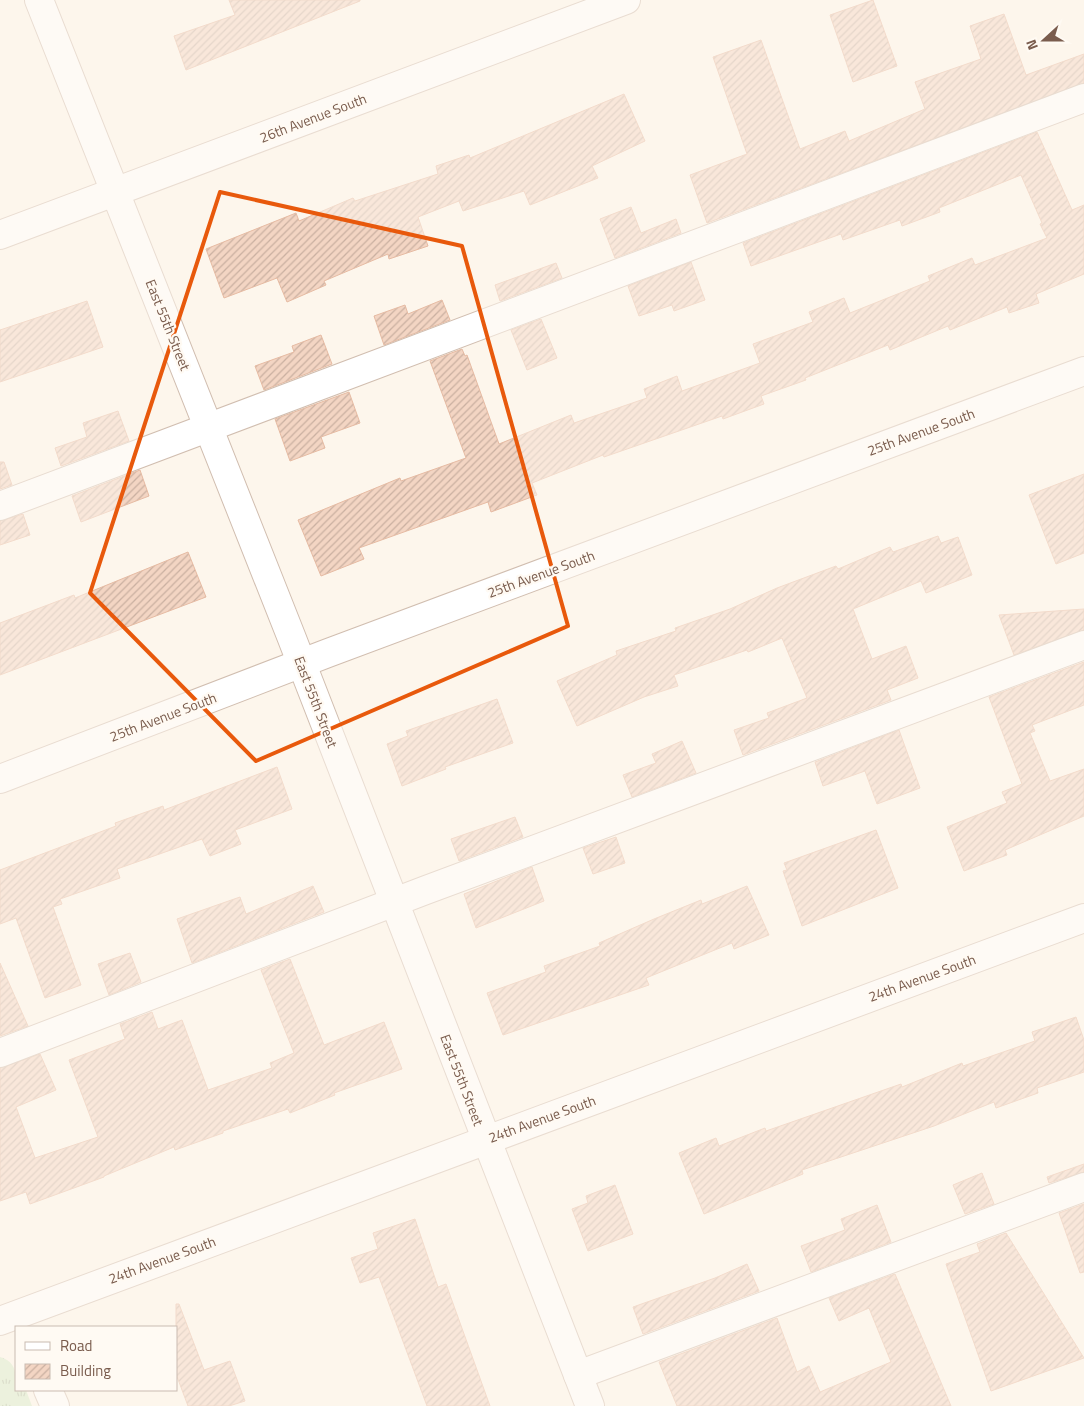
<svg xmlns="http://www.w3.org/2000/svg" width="1084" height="1406" viewBox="0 0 1084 1406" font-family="'Titillium Web',sans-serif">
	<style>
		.park { fill: url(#park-tufts) }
		.building { fill: url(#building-hatch); stroke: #e6bba3 }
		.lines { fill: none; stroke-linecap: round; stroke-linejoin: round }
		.minor-casing { stroke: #d1beb0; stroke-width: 30 }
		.minor { stroke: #fff; stroke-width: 28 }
		.marked { fill: none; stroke: #e8590c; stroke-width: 4; stroke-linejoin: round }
		.labels { text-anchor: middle; stroke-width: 4.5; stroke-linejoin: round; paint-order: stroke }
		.street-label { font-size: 14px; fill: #7a5c4d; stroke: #fffaf3 }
	</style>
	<defs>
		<pattern id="park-tufts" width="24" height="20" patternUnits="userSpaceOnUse" patternTransform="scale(1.25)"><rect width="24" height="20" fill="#d8ecc9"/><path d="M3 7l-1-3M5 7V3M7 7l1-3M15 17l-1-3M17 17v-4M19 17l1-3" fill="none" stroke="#b4c2a5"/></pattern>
		<pattern id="building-hatch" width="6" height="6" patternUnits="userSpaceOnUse" patternTransform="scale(1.25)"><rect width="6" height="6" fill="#f3d5c3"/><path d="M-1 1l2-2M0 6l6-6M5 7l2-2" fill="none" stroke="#cab0a1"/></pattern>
	</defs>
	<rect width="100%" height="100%" fill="#fdf6ec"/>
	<path class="park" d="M0,1357c17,5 16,17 16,33h10l6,16h-32z"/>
	<g class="building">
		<path d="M229,0h131v1l-174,69 -12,-34 61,-21z"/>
		<path d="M873,0l24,66 -44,16 -23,-67z"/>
		<path d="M1004,14l22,61 58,-21v29l-377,140 -17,-48 57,-21 -34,-97 48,-17 39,109 45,-18 4,10 76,-32 -10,-27 66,-23 -11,-33z"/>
		<path d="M624,94l21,47 -53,25 6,12 -68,27 -6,-14 -61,20 -4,-10 -41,16 10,29 -39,13 -1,-5 -64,27 2,4 -39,17 -10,-24 -53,20 -18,-49 90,-36 3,8 54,-23 2,3 83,-27 -2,-8 33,-11 1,3z"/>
		<path d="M1037,132l35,78 12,-5v69l-48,20 3,9 -30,10 -2,-6 -57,23 -2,-4 -58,24 -2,-5 -83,33 1,2 -45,16 3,8 -41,15 -1,-3 -118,41 -1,-2 -71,28 5,12 -46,17 -3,-10 -129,46 5,11 -43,17 -23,-56 102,-42 1,3 65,-23 -36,-97 32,-12 3,7 2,-1 32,89 72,-29 3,8 73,-25 -3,-9 33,-13 5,15 78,-28 -7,-19 60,-22 -4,-10 35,-14 6,15 80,-32 -2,-5 44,-18 3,7 72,-27 -7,-14 2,-1 -21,-48 -82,33 1,4 -38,14 -2,-6 -57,20 -2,-6 -90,32 -8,-23z"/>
		<path d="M631,207l10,26 35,-14 5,14 -66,25 -15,-39z"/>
		<path d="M691,262l14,38 -31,11 -2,-6 -33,11 -11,-30z"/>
		<path d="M556,263l6,15 -62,23 -5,-16z"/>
		<path d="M442,300l8,20 -66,25 -10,-29 31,-11 3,9z"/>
		<path d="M87,301l16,46 -103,35v-52z"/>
		<path d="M541,319l16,39 -30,12 -16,-40z"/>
		<path d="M321,335l11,29 -68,26 -9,-24 39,-14 -2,-6z"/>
		<path d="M349,392l11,31 -39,14 4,11 -35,13 -15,-42z"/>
		<path d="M118,411l11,30 -68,25 -6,-18 32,-11 -4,-14z"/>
		<path d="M0,462h4l8,23 -12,4z"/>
		<path d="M140,470l9,26 -68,26 -9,-26z"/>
		<path d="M1084,474v79l-28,11 -27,-69z"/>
		<path d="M23,514l7,21 -30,10v-24z"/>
		<path d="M938,536l3,7 17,-6 14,38 -46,18 -5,-12 -68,28 19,50 34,-13 12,32 -31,12 4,10 -148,55 -9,-25 35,-12 -2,-5 40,-15 -25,-60 -34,14 -1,-2 -73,25 4,11 -34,11 -67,29 -20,-45 60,-26 -1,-4 60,-20 -1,-3 55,-19 47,-21 59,-22 2,3 52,-22 3,5z"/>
		<path d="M188,552l18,45 -206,78v-52l74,-28 1,3z"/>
		<path d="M1084,609v21l-70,25 -15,-40z"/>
		<path d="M1084,662v43l-52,20 3,6 -5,2 20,48 34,-12v47l-79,34 2,5 -43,16 -17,-44 60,-24 -5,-11 20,-8 -33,-87z"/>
		<path d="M497,699l16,44 -68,24 1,2 -44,17 -15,-42 21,-8 -2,-5z"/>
		<path d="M899,730l21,58 -43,16 -12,-33 -42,15 -8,-24z"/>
		<path d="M682,741l14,32 -64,24 -9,-22 33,-12 -4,-9z"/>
		<path d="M277,767l15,42 -57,21 6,14 -31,12 -8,-17 -85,30 3,9 -60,21 2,5 -9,3 28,78 -36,13 -29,-80 -16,6v-54l116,-44 -1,-3 48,-17 1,4z"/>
		<path d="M515,817l8,20 -64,24 -8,-22z"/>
		<path d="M876,830l22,58 -96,38 -19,-55 4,-1 -3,-7z"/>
		<path d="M616,837l9,26 -32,11 -10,-26z"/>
		<path d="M532,867l12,34 -68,27 -12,-34z"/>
		<path d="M313,886l11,26 -132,51 -15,-44 63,-22 6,17z"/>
		<path d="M747,886l22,49 -35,14 -2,-6 -86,35 3,7 -146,50 -16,-42 59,-21 -2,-6 56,-20 -1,-3 55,-24 47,-19 1,4z"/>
		<path d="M130,953l11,29 -32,13 -11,-31z"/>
		<path d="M290,959l34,86 60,-23 18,47 -68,24 1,2 -45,18 -2,-4 -65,22v2l-48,17 -1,-3 -70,29v1l-74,27 -4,-12 -26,9v-133l40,-14 16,36 -40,17 19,51 63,-21 -29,-77 56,-21 -5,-15 32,-12 6,17 24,-9 26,70 64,-22 -2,-5 24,-10 -33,-83z"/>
		<path d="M0,963l28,63 -28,10z"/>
		<path d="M1076,1017l8,23v32l-47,16 1,5 -42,15 -2,-6 -60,24 -132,44 1,4 -99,40 -25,-61 37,-15 3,8 46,-18 1,3 135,-47 1,3 60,-24 1,3 72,-25 -3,-9z"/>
		<path d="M1084,1164v8l-35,11 -2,-6z"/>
		<path d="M982,1173l12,31 -29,10 -12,-29z"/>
		<path d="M615,1185l18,49 -45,17 -16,-42 16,-6 -2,-7z"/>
		<path d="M1084,1204v68l-4,1 -21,-60z"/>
		<path d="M877,1205l14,37 -80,30 -10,-26 44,-16 -4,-11z"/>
		<path d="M415,1219l23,68 8,-3 44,122h-63l-48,-129 -19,6 -9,-25 27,-9 -5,-16z"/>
		<path d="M1006,1233l78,125 -93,33 -45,-127 34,-12 -3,-8z"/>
		<path d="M747,1264l12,27 -116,43 -10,-27 82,-29z"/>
		<path d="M895,1274l56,132h-274l-18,-44 118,-44 20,54 12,-6 11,26 71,-30 -22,-54 -30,13 -10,-23z"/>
		<path d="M176,1304h3l25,66 26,-9 15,40 -16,5h-41l-12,-32z"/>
	</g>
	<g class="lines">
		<g class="minor-casing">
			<g id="minor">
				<path d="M39,0l252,636 299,770"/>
				<path d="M0,235l626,-235"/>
				<path d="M0,506l1084,-408"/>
				<path d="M0,779l328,-126 756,-282"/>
				<path d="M0,1053l426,-163 658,-245"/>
				<path d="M0,1321l1084,-403"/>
				<path d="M578,1375l506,-188"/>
				<path d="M48,1390l7,16"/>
			</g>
		</g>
		<use href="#minor" class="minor"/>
	</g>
	<path d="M0 0H1084V1406H0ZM220,192l242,54 106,380 -312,135 -166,-168z" fill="#fdf6ec" fill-opacity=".55" fill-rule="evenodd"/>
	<path class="marked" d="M220,192l242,54 106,380 -312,135 -166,-168z"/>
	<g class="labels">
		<g class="street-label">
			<text transform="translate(313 118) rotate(-21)" y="5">26th Avenue South</text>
			<text transform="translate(168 325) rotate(68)" y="5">East 55th Street</text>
			<text transform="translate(921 432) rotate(-20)" y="5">25th Avenue South</text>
			<text transform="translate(541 574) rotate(-20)" y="5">25th Avenue South</text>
			<text transform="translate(316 702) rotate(69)" y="5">East 55th Street</text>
			<text transform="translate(163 717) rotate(-21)" y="5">25th Avenue South</text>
			<text transform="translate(922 978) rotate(-20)" y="5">24th Avenue South</text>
			<text transform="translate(462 1080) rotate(69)" y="5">East 55th Street</text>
			<text transform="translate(542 1119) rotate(-20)" y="5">24th Avenue South</text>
			<text transform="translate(162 1260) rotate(-20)" y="5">24th Avenue South</text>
		</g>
	</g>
	<rect x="15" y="1326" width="162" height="65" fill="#fffaf3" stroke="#cabbb1"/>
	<rect x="25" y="1342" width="25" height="8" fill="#ffffff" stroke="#cabbb1"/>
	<text x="60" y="1351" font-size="15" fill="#7a5c4d">Road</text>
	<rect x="25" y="1364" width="25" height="15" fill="url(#building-hatch)" stroke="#cabbb1"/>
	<text x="60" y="1376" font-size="15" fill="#7a5c4d">Building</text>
	<g transform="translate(1044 40) rotate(249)" stroke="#fffaf3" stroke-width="4" paint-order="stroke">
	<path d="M0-4L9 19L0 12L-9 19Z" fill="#7a5c4d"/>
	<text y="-8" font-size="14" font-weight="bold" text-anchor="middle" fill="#7a5c4d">N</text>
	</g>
</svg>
